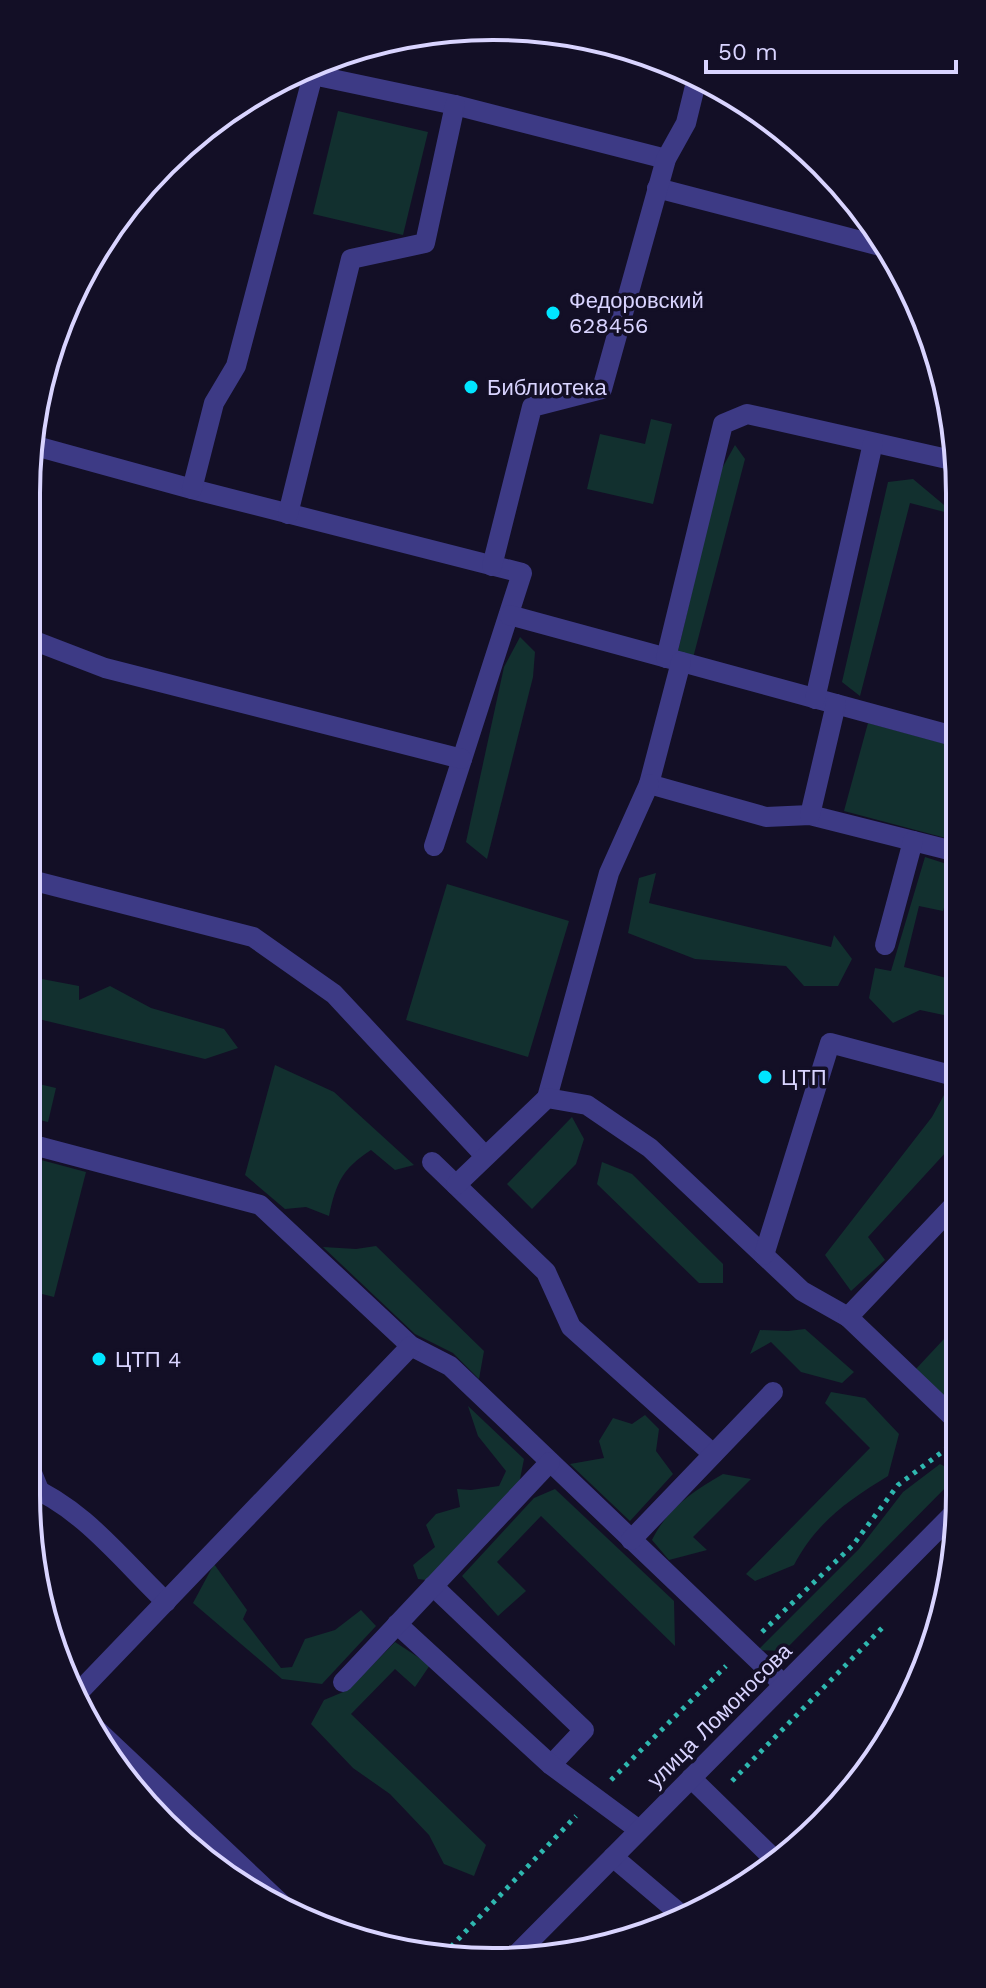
<svg xmlns="http://www.w3.org/2000/svg" width="986" height="1988" viewBox="0 0 986 1988" font-family="'Work Sans',sans-serif">
	<style>
		.green { fill: #12302f }
		.lines { fill: none; stroke-linecap: round; stroke-linejoin: round }
		.path { stroke: #2fb8b0; stroke-width: 5; stroke-dasharray: 4 6; stroke-linecap: butt }
		.service { stroke: #3d3a85; stroke-width: 20 }
		.minor { stroke: #3d3a85; stroke-width: 20 }
		.poi-dot { fill: #00e5ff; stroke: #130f26; stroke-width: 3 }
		.labels { text-anchor: middle; stroke-width: 7; stroke-linejoin: round; paint-order: stroke }
		.poi-label { font-size: 22px; fill: #d9d4ff; stroke: #130f26; text-anchor: start }
		.street-label { font-size: 22px; fill: #d9d4ff; stroke: #130f26 }
		.rim { fill: none; stroke: #d9d4ff; stroke-width: 4 }
	</style>
	<rect width="100%" height="100%" fill="#130f26"/>
	<g class="green">
		<path d="M338,111l90,21 -25,103 -90,-21z"/>
		<path d="M651,419l21,5 -19,80 -66,-15 13,-55 45,10z"/>
		<path d="M735,445l10,14 -52,199 -15,-7 42,-179z"/>
		<path d="M913,479l43,36 -46,-12 -50,193 -18,-14 46,-200z"/>
		<path d="M520,637l15,15 -2,25 -46,182 -21,-17 38,-175z"/>
		<path d="M868,723l89,24v94l-113,-30z"/>
		<path d="M925,857l31,10 -13,44 -24,-5 -15,61 54,14v37l-38,-8 -27,13 -24,-25 6,-30 16,3z"/>
		<path d="M656,873l-7,30 182,44 3,-12 18,24 -14,27h-34l-18,-20 -91,-7 -67,-26 11,-55z"/>
		<path d="M447,884l122,37 -41,136 -122,-37z"/>
		<path d="M26,976l53,10v14l31,-14 41,22 73,21 14,19 -33,11 -179,-43z"/>
		<path d="M275,1065l59,27 80,73 -19,5 -24,-20c-29,19 -35,33 -42,66l-23,-9 -21,2 -40,-34z"/>
		<path d="M26,1081l30,7 -8,34 -22,-5z"/>
		<path d="M950,1084l8,2v53l-90,98 17,23 -34,31 -26,-36 107,-138z"/>
		<path d="M572,1117l12,22 -8,25 -44,45 -25,-25z"/>
		<path d="M26,1156l60,16 -32,125 -28,-7z"/>
		<path d="M602,1162l30,12 91,90v19h-24l-102,-99z"/>
		<path d="M376,1246l108,105 -5,28 -26,-26 -38,-19 -92,-87 33,2z"/>
		<path d="M958,1324l1,81h-5l-39,-35z"/>
		<path d="M805,1329l49,43 -12,11 -41,-11 -30,-30 -21,12 10,-24 28,1z"/>
		<path d="M831,1392l34,6 34,36 -11,42c-41,25 -72,47 -94,89l-39,16 -9,-7 124,-126 -45,-45z"/>
		<path d="M468,1406l56,53 -5,25 -93,96 -8,-1 -5,-14 22,-18 -9,-22 10,-11 24,-7 -3,-18 14,1 28,-4 7,-15 -28,-35z"/>
		<path d="M645,1415l14,14 -3,22 17,23 -43,47 -60,-57 34,-6 -5,-17 14,-23 19,6z"/>
		<path d="M940,1464l19,10 -175,177 -26,-1 101,-101 44,-57z"/>
		<path d="M723,1474l28,5 -58,58 14,13 -38,10 -17,-20c15,-31 41,-49 71,-66z"/>
		<path d="M555,1489l119,112 1,45 -134,-130 -44,46 29,29 -28,25 -36,-40 72,-78z"/>
		<path d="M214,1564l33,46 -4,9 38,49 11,-1 13,-28 30,-9 26,-20 15,16 -54,58 -40,-5 -89,-76z"/>
		<path d="M395,1642l35,23 -15,22 -20,-18 -44,45 135,131 -12,31 -30,-12 -15,-29 -39,-41 -37,-26 -42,-44 13,-24 24,-10z"/>
	</g>
	<g class="lines">
		<g class="path">
			<path d="M762,1632l91,-87 45,-60 52,-39"/>
			<path d="M611,1780l115,-114"/>
			<path d="M732,1781l153,-156"/>
			<path d="M444,1954l132,-138"/>
		</g>
		<g class="service">
			<path d="M657,188l231,60"/>
			<path d="M32,445l160,44 330,84 -88,273"/>
			<path d="M192,489l22,-86 22,-37 77,-291 142,30 211,54"/>
			<path d="M288,514l63,-255 74,-16 30,-138"/>
			<path d="M492,566l40,-159 70,-18 64,-230 20,-36 12,-49"/>
			<path d="M509,615l448,122"/>
			<path d="M27,638l78,30 357,91"/>
			<path d="M666,658l57,-234 24,-10 209,47"/>
			<path d="M681,662l-32,122 117,33 44,-2 147,37"/>
			<path d="M815,699l58,-256"/>
			<path d="M810,815l26,-111"/>
			<path d="M27,879l226,58 81,57 151,162"/>
			<path d="M885,945l28,-104"/>
			<path d="M547,1098l62,-225 40,-89"/>
			<path d="M26,1143l234,62 151,141 39,20 333,318"/>
			<path d="M432,1162l114,110 25,55 142,127"/>
			<path d="M456,1185l91,-87 40,7 63,43 152,143 46,26"/>
			<path d="M958,1201l-110,116 111,106"/>
			<path d="M764,1255l66,-212 128,34"/>
			<path d="M26,1458l13,32"/>
			<path d="M26,1485c56,22 97,76 140,117"/>
			<path d="M631,1540l142,-148"/>
			<path d="M433,1586l151,144 -33,35"/>
			<path d="M397,1624l154,141 88,65"/>
			<path d="M343,1682l207,-220"/>
			<path d="M77,1694l334,-348"/>
			<path d="M95,1728l193,182"/>
			<path d="M691,1778l84,82"/>
			<path d="M613,1857l72,61"/>
		</g>
		<path class="minor" d="M514,1957l445,-449"/>
	</g>
	<g class="poi-dot">
		<circle cx="553" cy="313" r="8"/>
		<circle cx="471" cy="387" r="8"/>
		<circle cx="765" cy="1077" r="8"/>
		<circle cx="99" cy="1359" r="8"/>
	</g>
	<g class="labels">
		<g class="poi-label">
			<text x="569" y="308">Федоровский<tspan x="569" dy="25">628456</tspan></text>
			<text x="487" y="395">Библиотека</text>
			<text x="781" y="1085">ЦТП</text>
			<text x="115" y="1367">ЦТП 4</text>
		</g>
		<g class="street-label">
			<text transform="translate(719 1715) rotate(-45)" y="8">улица Ломоносова</text>
		</g>
	</g>
	<path d="M0 0H986V1988H0ZM493 40H493A453 453 0 0 1 946 493V1495A453 453 0 0 1 493 1948H493A453 453 0 0 1 40 1495V493A453 453 0 0 1 493 40Z" fill="#130f26" fill-rule="evenodd"/>
	<path class="rim" d="M493 40H493A453 453 0 0 1 946 493V1495A453 453 0 0 1 493 1948H493A453 453 0 0 1 40 1495V493A453 453 0 0 1 493 40Z"/>
	<path d="M706 60v12h250v-12" fill="none" stroke="#d9d4ff" stroke-width="4"/>
	<text x="718" y="60" font-size="24" fill="#d9d4ff" stroke="#130f26" stroke-width="6" paint-order="stroke">50 m</text>
</svg>
